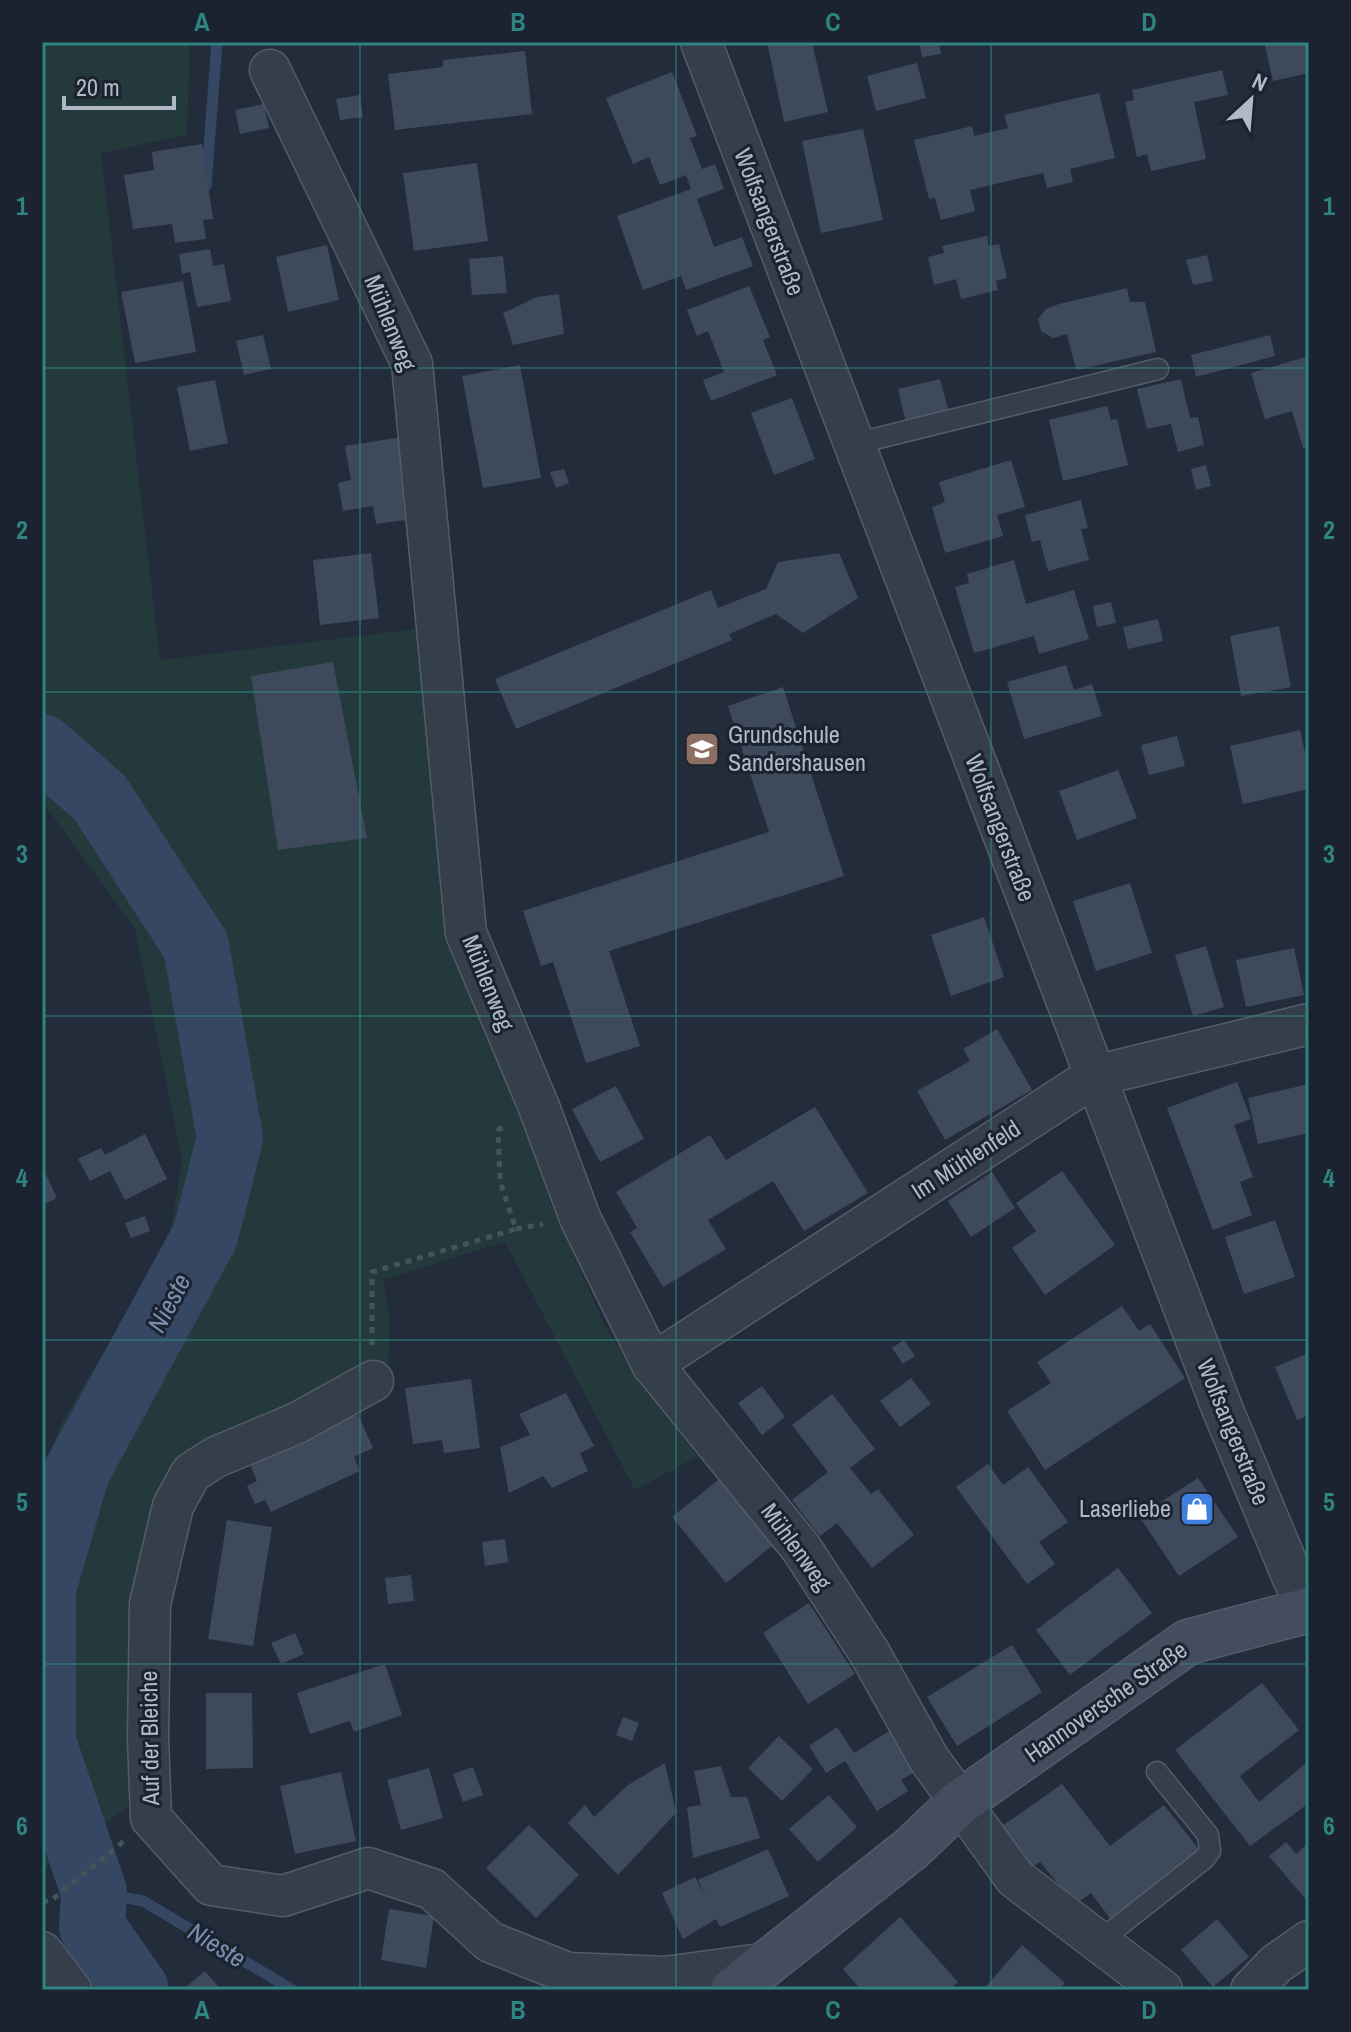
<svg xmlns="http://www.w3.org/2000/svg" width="1351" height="2032" viewBox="0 0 1351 2032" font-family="'Archivo Narrow',sans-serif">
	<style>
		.green { fill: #24393c }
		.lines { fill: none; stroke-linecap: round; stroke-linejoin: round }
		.stream { stroke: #354763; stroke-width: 11 }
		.river { stroke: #354763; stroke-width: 66 }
		.building { fill: #3e4a5b }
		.lane-casing { stroke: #545c69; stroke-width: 23 }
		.street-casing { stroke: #545c69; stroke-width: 43 }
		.secondary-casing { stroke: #545c69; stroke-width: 47 }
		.path { stroke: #415659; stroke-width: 5; stroke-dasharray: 6 6; stroke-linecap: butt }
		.lane { stroke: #353e4b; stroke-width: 20 }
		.street { stroke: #353e4b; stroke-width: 40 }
		.secondary { stroke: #434d5e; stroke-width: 44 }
		.grid { fill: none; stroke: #2f8380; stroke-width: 2; stroke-opacity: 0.55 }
		.labels { text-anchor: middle; stroke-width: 6; stroke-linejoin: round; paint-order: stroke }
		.street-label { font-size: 24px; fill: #b1b9c7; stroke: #1b2330 }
		.poi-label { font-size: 24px; fill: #b1b9c7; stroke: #1b2330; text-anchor: start }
		.water-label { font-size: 26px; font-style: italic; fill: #788fb0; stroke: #1b2330 }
		.neatline { fill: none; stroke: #2f8380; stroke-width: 3 }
		.grid-label { font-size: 26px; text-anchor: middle; font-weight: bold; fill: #2f8380 }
	</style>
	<rect width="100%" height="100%" fill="#222c3b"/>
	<path class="green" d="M42,42h148l-3,93 -86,18 59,507 257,-31 100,463 33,110 53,120 35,59 60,75 -63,34 -130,-248 -122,38 7,41 -2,47 -161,63 -92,176 -7,200 -86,63v-399l22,-53 105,-174 13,-84 -47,-231 -93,-128z"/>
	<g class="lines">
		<g class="stream">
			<path d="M206,186l11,-144"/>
			<path d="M94,1892l49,9 150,89"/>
		</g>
		<path class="river" d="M42,747l58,51 96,148 34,192 -25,98 -128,235 -34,118v153l51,150 -2,35 44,63"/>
	</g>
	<g class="building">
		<path d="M767,42h45l16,70 -44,10z"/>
		<path d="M919,42h20l2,12 -19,3z"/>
		<path d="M1264,42h45v31l-36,8z"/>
		<path d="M525,51l7,63 -137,16 -7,-56 55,-7v-7z"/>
		<path d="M917,63l9,35 -50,13 -9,-35z"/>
		<path d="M1222,70l6,25 -34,7 12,57 -55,12 -4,-17 -10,3 -12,-55 9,-2 -2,-10z"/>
		<path d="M672,72l25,64 -7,2 12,31 13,-5 9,25 -27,10 17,48 28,-10 11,29 -67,24 -5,-14 -38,14 -26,-74 74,-27 -5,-14 -26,10 -11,-28 -16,7 -27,-66z"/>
		<path d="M1099,93l16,65 -45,11 3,13 -26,6 -4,-15 -73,17 5,21 -34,9 -6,-22 -6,1 -15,-59 58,-14 2,10 34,-8 -4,-13z"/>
		<path d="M360,95l3,22 -23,3 -4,-21z"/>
		<path d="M264,104l5,24 -29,6 -5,-24z"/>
		<path d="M863,129l20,91 -62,13 -19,-92z"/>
		<path d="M202,144l11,75 -10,1 3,19 -31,4 -3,-19 -39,5 -9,-54 30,-5 -2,-18z"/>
		<path d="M477,163l11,78 -74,10 -11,-78z"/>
		<path d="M987,236l2,10 10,-2 8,34 -11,3 2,9 -37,9 -5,-20 -22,6 -6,-28 16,-4 -2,-7z"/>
		<path d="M327,245l12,55 -51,12 -12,-55z"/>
		<path d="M210,249l3,17 11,-2 7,37 -34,6 -7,-35 -8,2 -3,-20z"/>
		<path d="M1207,255l6,26 -20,4 -7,-25z"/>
		<path d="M503,256l4,37 -35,2 -3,-36z"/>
		<path d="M183,281l13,71 -61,11 -14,-71z"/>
		<path d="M749,286l21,51 -7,3 14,35 -66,26 -8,-21 21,-8 -16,-41 -11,5 -10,-26z"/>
		<path d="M1127,288l3,14h15l11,50 -80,18 -9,-36 -14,4 -12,-7 -3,-12 8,-10 13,-5z"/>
		<path d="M559,294l5,40 -51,11 -10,-32 34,-16z"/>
		<path d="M263,335l8,34 -27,6 -8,-34z"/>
		<path d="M1270,335l5,21 -79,21 -5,-22z"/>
		<path d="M1309,356v90l-6,2 -11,-37 -27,8 -14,-46z"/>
		<path d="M520,365l21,113 -58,10 -21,-112z"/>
		<path d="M940,379l9,33 -43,11 -8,-34z"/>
		<path d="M1181,379l9,39 8,-1 6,28 -26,7 -7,-28 -24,5 -10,-40z"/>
		<path d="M215,380l13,63 -38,8 -13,-64z"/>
		<path d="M792,398l23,61 -41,16 -23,-62z"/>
		<path d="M1107,406l4,14 6,-1 11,46 -65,16 -14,-61z"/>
		<path d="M402,437l11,63 -10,1 3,19 -30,4 -3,-18 -30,5 -5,-28 13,-3 -6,-34z"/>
		<path d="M1011,460l14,47 -28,8 6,21 -58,17 -13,-46 13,-5 -6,-20z"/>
		<path d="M1206,465l5,21 -15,4 -5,-21z"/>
		<path d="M564,469l5,14 -13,5 -6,-16z"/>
		<path d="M1081,500l7,28 -7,1 8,31 -41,11 -8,-31 -8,2 -7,-27z"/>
		<path d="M371,553l8,65 -59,7 -7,-65z"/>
		<path d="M839,553l19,45 -55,35 -27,-19 -47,20 3,6 -216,89 -21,-50 216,-89 7,18 48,-19 12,-27z"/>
		<path d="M1014,560l12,44 48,-14 15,49 -50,15 -5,-18 -60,17 -19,-66 14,-4 -2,-9z"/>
		<path d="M1111,602l5,21 -19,4 -4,-21z"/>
		<path d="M1158,619l5,22 -35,8 -5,-22z"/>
		<path d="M1279,626l12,61 -50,9 -11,-60z"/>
		<path d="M333,662l34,176 -89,12 -27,-174z"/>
		<path d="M1066,665l8,25 18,-6 10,32 -78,23 -17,-57z"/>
		<path d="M783,687l61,189 -235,75 31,95 -54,17 -33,-101 -12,4 -18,-55 246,-79 -41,-126z"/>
		<path d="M1300,730l9,40v19l-66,15 -13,-58z"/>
		<path d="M1177,736l8,30 -36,9 -8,-30z"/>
		<path d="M1118,770l19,48 -60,22 -18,-49z"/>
		<path d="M1130,883l22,70 -56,18 -23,-70z"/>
		<path d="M984,917l20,60 -53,19 -20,-61z"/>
		<path d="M1206,946l18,61 -31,9 -18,-61z"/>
		<path d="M1294,948l10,47 -58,12 -10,-47z"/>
		<path d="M997,1029l35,61 -87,50 -28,-49 53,-30 -7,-12z"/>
		<path d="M1237,1082l14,37 -17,6 19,52 -13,5 12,33 -39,15 -46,-122z"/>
		<path d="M1309,1084v49l-51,11 -10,-46z"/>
		<path d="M616,1086l28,53 -44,23 -28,-53z"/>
		<path d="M815,1107l53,86 -64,38 -31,-50 -65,39 18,29 -63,38 -33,-55 7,-4 -21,-36 94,-57 16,25z"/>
		<path d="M145,1134l22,45 -42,21 -15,-29 -20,10 -12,-22 23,-11 4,7z"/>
		<path d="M42,1166l15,32 -15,7z"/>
		<path d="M1062,1171l53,74 -70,50 -33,-47 24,-17 -20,-28z"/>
		<path d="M992,1172l23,36 -44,29 -23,-36z"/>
		<path d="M145,1216l5,15 -19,7 -6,-15z"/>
		<path d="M1275,1220l20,57 -51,17 -19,-57z"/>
		<path d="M1122,1306l17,25 11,-7 35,54 -140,92 -38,-59 44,-28 -14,-21z"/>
		<path d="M904,1340l11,16 -12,8 -11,-16z"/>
		<path d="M1309,1353v62l-12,5 -22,-53z"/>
		<path d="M911,1378l20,26 -31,23 -20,-26z"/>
		<path d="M471,1379l9,69 -36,5 -2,-13 -29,4 -8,-56z"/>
		<path d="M762,1386l23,31 -23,18 -24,-32z"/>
		<path d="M566,1393l28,53 -14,7 8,18 -36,17 -9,-12 -34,17 -9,-46 30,-12 -11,-21z"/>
		<path d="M832,1394l43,55 -25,19 21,26 7,-5 36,46 -42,33 -35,-45 -17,13 -28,-36 36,-28 -36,-47z"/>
		<path d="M357,1412l16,36 -19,9 6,14 -89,41 -6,-12 -10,4 -8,-18 10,-5 -8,-19z"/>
		<path d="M988,1464l15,21 25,-18 40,55 -29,20 16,22 -28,20 -71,-97z"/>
		<path d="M723,1476l54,66 -51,41 -54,-66z"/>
		<path d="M1198,1478l40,59 -59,39 -40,-60z"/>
		<path d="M227,1520l45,7 -19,119 -45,-7z"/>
		<path d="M505,1539l3,23 -23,4 -3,-24z"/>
		<path d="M1118,1568l34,45 -82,62 -34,-45z"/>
		<path d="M411,1575l3,26 -26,3 -3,-26z"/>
		<path d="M809,1603l46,71 -47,30 -45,-71z"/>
		<path d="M295,1633l9,21 -23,10 -10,-21z"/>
		<path d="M1012,1645l30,47 -85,54 -30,-49z"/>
		<path d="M385,1664l17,51 -48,17 -4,-11 -40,13 -13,-41z"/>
		<path d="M1262,1683l37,47 -59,46 19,26 50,-41v42l-59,43 -75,-96z"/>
		<path d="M206,1693h46l1,75 -47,1z"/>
		<path d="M623,1717l16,6 -7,18 -16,-6z"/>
		<path d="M837,1727l17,26 35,-22 26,41 -14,8 7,11 -31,20 -32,-50 -19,12 -17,-27z"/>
		<path d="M779,1736l34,33 -31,32 -34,-33z"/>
		<path d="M665,1763l11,50 -58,62 -50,-52 17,-18 9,12 34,-32z"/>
		<path d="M721,1766l10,31h16l13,41 -67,20 -6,-51 14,-2 -7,-34z"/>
		<path d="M473,1767l10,28 -20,7 -10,-28z"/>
		<path d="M429,1768l14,50 -42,12 -14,-50z"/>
		<path d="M341,1772l15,69 -61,13 -15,-68z"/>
		<path d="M1062,1784l48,62 54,-41 37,47 -89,69 -21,-28 -16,11 -35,-42 -10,6 -29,-41z"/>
		<path d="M829,1795l28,32 -39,35 -29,-33z"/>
		<path d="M529,1825l50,50 -43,43 -50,-50z"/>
		<path d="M1286,1842l10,12 13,-12v61l-40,-47z"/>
		<path d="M768,1849l21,47 -69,31 -4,-8 -33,20 -21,-46 33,-16 11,21 -8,-18z"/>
		<path d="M389,1909l45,7 -8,52 -45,-8z"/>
		<path d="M900,1917l58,65 -9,8h-88l-18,-21z"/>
		<path d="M1217,1919l32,38 -36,30 -32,-37z"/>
		<path d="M1022,1945l43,38 -6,7h-76z"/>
		<path d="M205,1971l16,19h-35l-1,-2z"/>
	</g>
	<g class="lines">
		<g class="lane-casing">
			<g id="lane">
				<path d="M854,444l304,-75"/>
				<path d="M1097,1943l107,-84 6,-8 -2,-16 -51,-63"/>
			</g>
		</g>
		<g class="street-casing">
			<g id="street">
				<path d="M701,42l521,1366 71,170 16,31"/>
				<path d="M270,70l142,294 54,569 73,174 41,111 72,146 149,184 68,104 60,107 86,119 147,112"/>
				<path d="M652,1364l443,-288 214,-52"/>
				<path d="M373,1381l-76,42 -81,34 -25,16 -18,33 -23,98 -2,135 3,79 60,67 72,11 85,-28 64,21 58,53 78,31 97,4 105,-14"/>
				<path d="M42,1952l29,38"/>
				<path d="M1251,1990l25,-26 33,-23"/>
			</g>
		</g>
		<g class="secondary-casing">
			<path id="secondary" d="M733,1990l179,-142 47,-45 229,-161 121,-32"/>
		</g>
		<g class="path">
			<path d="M516,1229l27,-5"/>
			<path d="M372,1345v-73l144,-43 -16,-48 -2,-51 9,-5"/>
			<path d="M42,1902l11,-3 71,-58"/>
		</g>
		<use href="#lane" class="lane"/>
		<use href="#street" class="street"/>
		<use href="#secondary" class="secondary"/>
	</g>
	<path class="grid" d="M360,42v1948M676,42v1948M991,42v1948M42,368h1267M42,692h1267M42,1016h1267M42,1340h1267M42,1664h1267"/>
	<defs>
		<g id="school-square" transform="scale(1.8)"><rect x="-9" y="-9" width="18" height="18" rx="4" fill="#8d6e63" stroke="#1b2330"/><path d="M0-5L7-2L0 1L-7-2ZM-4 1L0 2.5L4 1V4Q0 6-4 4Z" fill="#fff"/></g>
		<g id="shop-square" transform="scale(1.8)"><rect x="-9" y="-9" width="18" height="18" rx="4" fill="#3f7fe0" stroke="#1b2330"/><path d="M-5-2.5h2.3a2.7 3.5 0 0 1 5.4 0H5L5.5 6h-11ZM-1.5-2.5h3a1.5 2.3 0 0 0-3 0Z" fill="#fff"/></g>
	</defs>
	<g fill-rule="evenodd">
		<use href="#school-square" x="702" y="749"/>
		<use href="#shop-square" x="1197" y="1509"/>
	</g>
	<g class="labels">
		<g class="street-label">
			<text transform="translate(769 222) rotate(69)" y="8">Wolfsangerstraße</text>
			<text transform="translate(390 323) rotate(68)" y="8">Mühlenweg</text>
			<text transform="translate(1000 828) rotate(69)" y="8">Wolfsangerstraße</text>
			<text transform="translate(488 983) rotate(68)" y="8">Mühlenweg</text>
			<text transform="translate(966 1160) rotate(-33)" y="8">Im Mühlenfeld</text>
			<text transform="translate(1233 1432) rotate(68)" y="8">Wolfsangerstraße</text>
			<text transform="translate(796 1547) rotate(54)" y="8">Mühlenweg</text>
			<text transform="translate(1106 1702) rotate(-35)" y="8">Hannoversche Straße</text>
			<text transform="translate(150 1738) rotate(-91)" y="8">Auf der Bleiche</text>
		</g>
		<g class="poi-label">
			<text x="728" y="743">Grundschule<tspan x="728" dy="28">Sandershausen</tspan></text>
			<text x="1171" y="1517" text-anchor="end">Laserliebe</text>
		</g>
		<g class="water-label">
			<text transform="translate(169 1303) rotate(-62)" y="9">Nieste</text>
			<text transform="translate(217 1945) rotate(31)" y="9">Nieste</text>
		</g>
	</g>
	<rect width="1351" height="2032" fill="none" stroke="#1b2330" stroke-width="88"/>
	<g transform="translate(1251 100) rotate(26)" stroke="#1b2330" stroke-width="6" paint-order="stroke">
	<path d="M0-6L14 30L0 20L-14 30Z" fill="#b1b9c7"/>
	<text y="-12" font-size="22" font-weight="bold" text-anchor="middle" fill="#b1b9c7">N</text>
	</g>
	<path d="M64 96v12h110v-12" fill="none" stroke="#b1b9c7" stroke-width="4"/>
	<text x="76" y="96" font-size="24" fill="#b1b9c7" stroke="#1b2330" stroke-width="6" paint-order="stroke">20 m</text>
	<rect x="44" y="44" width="1263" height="1944" class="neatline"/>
	<g class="grid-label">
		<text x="202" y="31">A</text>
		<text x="518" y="31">B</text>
		<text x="833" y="31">C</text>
		<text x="1149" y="31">D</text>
		<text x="22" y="215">1</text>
		<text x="1329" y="215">1</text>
		<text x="22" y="539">2</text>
		<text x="1329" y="539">2</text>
		<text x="22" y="863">3</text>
		<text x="1329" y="863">3</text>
		<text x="22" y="1187">4</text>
		<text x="1329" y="1187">4</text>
		<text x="22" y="1511">5</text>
		<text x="1329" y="1511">5</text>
		<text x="22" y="1835">6</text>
		<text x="1329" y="1835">6</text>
		<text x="202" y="2019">A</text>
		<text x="518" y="2019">B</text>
		<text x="833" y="2019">C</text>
		<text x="1149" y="2019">D</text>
	</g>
</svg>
